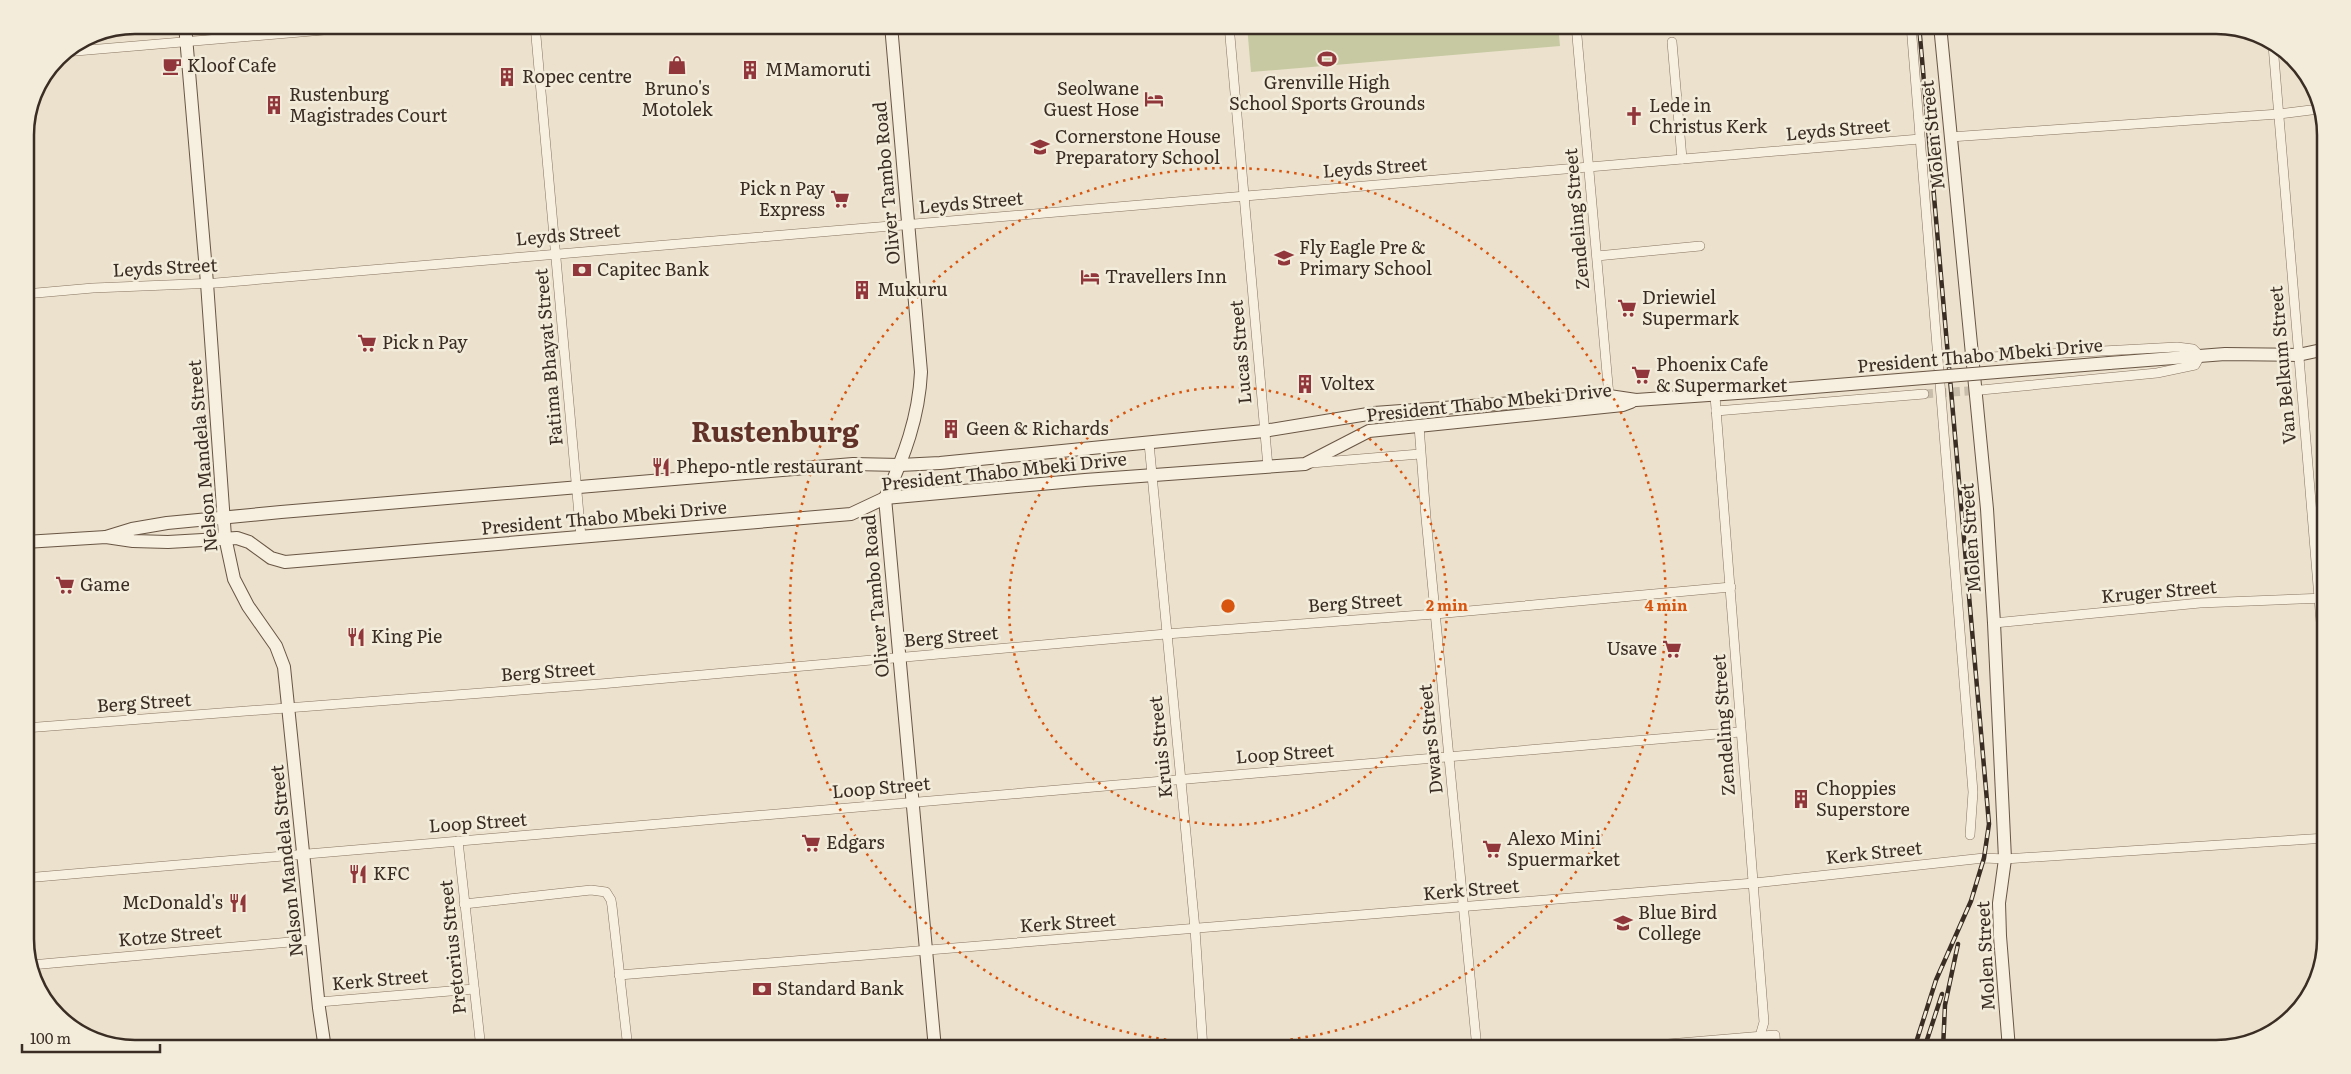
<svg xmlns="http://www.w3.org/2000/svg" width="2351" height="1074" viewBox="0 0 2351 1074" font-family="Literata,serif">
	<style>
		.green { fill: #c6c9a1 }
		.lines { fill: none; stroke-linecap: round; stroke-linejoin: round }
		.street-tunnel { stroke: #c8bdaa; stroke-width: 9; stroke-dasharray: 9 4.5; stroke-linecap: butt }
		.street-casing { stroke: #877461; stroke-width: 10 }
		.secondary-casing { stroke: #695644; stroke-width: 14 }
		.street { stroke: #f7efdf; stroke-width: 9 }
		.secondary { stroke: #f7efdf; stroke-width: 12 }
		.rail-casing { stroke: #3a2d23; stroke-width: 4.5 }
		.rail { stroke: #f3ecdb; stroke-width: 2.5; stroke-dasharray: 8; stroke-linecap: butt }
		.secondary-bridge-casing { stroke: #695644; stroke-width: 14; stroke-linecap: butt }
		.secondary-bridge { stroke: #f7efdf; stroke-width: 12 }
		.ring { fill: none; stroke: #d7550e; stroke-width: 2.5; stroke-dasharray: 2.5 5 }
		.labels { text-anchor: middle; stroke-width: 5; stroke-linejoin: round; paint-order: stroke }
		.poi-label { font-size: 18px; fill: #3a2d23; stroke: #f3ecdb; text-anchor: start }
		.street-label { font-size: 18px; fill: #3a2d23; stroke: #f3ecdb }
		.town-label { font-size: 28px; font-weight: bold; fill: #623127; stroke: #f3ecdb }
		.rim { fill: none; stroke: #3a2d23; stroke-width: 2.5 }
		.centre { fill: #d7550e; stroke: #f3ecdb; stroke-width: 2.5 }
		.ring-label { font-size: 15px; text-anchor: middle; font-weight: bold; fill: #d7550e; stroke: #f3ecdb; stroke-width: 5; stroke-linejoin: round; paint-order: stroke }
	</style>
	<rect width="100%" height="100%" fill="#ebe1cc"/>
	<path class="green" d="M1247,25h311l2,21 -309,26z"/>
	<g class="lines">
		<path class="street-tunnel" d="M1924,394l57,-4"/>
		<g class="street-casing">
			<g id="street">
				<path d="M535,25l46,512"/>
				<path d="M1229,25l39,442"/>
				<path d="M1576,25l33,371 -2,4"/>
				<path d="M1911,25l62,767 -3,43"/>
				<path d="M1672,42l10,117"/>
				<path d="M2273,45l53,637"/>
				<path d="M64,52l318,-27"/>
				<path d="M1950,137l329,-23 40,-5"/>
				<path d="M1597,256l103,-10"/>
				<path d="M25,294l68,-6 123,-5 1704,-144"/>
				<path d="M1971,358l206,-11 16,2 7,7 -5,9 -38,8 -176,17"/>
				<path d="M1715,396l49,626 -4,14 -8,13"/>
				<path d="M1716,411l208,-17"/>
				<path d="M1419,426l7,92 51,531"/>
				<path d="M1149,443l46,486 8,120"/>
				<path d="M1311,463l109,-9"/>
				<path d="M1994,623l206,-20 126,-5"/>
				<path d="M25,728l575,-44 566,-50 269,-20 296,-27"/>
				<path d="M458,841l23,208"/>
				<path d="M25,878l1715,-146"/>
				<path d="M464,904l127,-14 15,2 5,8 1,6 16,143"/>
				<path d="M31,965l281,-25"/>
				<path d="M619,975l1135,-92 230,-25 21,1 321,-21"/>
				<path d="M319,1002l155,-13"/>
				<path d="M1609,1049l166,-14 1,14"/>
			</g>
		</g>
		<g class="secondary-casing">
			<g id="secondary">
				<path d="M185,25l22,258 18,254 9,42 14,27 28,40 8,21 35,341 6,41"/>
				<path d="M891,25l30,347c-2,45 -17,85 -36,126l50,551"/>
				<path d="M1940,25l47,484 7,114 11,236 -6,44 1,33 9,113"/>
				<path d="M2109,363l116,-9 73,1 28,-6"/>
				<path d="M106,537l26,-8 35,-6 114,-11 572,-48 47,1 40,-2 324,-32 110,-18 235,-17 27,4 116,-8"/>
				<path d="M25,542l81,-5 27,4 35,1 69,-4 12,4 22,16 14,4 566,-48 34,-16 200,-18 220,-16 64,-33 254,-26 8,-3"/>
			</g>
		</g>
		<use href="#street" class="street"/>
		<use href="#secondary" class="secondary"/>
		<g class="rail-casing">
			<g id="rail">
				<path d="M1914,1049l22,-69 35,-79 13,-43 5,-34 -70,-799"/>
				<path d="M1924,1049l18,-55"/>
				<path d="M1943,1049l2,-44 13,-61"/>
			</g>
		</g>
		<use href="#rail" class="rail"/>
		<g class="secondary-bridge-casing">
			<path id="secondary-bridge" d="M1752,392l357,-29"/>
		</g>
		<use href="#secondary-bridge" class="secondary-bridge"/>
	</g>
	<g class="ring">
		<circle cx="1228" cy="606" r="219"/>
		<circle cx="1228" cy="606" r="438"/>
	</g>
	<defs>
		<g id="stadium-bare" transform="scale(1.5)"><path d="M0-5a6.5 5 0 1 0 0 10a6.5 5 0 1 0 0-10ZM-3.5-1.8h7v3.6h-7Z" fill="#91373b" stroke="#f3ecdb" stroke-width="2.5" paint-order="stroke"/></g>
		<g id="shop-bare" transform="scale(1.5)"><path d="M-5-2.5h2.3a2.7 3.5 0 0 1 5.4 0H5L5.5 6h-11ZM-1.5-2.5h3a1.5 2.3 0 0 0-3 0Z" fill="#91373b" stroke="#f3ecdb" stroke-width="2.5" paint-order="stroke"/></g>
		<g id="cafe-bare" transform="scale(1.5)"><path d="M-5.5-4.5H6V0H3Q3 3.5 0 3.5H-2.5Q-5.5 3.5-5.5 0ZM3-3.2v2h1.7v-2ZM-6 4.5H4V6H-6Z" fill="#91373b" stroke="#f3ecdb" stroke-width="2.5" paint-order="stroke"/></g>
		<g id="building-bare" transform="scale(1.5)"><path d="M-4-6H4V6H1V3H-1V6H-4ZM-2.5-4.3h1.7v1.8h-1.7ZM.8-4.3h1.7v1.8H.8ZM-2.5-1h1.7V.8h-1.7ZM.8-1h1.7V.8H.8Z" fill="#91373b" stroke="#f3ecdb" stroke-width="2.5" paint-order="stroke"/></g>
		<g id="hotel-bare" transform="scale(1.5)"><path d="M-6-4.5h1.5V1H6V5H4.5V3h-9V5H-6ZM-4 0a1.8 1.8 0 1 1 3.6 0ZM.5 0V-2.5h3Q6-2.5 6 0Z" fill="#91373b" stroke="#f3ecdb" stroke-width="2.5" paint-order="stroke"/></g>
		<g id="church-bare" transform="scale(1.5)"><path d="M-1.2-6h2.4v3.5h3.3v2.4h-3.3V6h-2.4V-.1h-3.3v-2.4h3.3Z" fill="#91373b" stroke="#f3ecdb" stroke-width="2.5" paint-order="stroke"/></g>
		<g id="school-bare" transform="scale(1.5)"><path d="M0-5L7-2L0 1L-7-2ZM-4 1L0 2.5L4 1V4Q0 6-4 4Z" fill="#91373b" stroke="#f3ecdb" stroke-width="2.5" paint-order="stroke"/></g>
		<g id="supermarket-bare" transform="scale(1.5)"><path d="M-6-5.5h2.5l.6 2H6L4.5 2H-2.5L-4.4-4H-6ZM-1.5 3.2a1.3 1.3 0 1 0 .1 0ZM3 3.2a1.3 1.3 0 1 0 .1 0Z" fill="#91373b" stroke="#f3ecdb" stroke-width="2.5" paint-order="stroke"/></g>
		<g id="bank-bare" transform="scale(1.5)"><path d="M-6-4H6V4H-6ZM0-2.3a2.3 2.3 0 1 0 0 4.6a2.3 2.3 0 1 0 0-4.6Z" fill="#91373b" stroke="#f3ecdb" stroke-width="2.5" paint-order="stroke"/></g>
		<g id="restaurant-bare" transform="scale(1.5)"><path d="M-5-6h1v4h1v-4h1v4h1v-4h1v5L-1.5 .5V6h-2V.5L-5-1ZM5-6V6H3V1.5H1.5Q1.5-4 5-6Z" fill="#91373b" stroke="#f3ecdb" stroke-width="2.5" paint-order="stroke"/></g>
	</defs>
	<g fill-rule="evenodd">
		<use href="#stadium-bare" x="1327" y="59"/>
		<use href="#shop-bare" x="677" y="65"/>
		<use href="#cafe-bare" x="172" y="66"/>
		<use href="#building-bare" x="750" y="70"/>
		<use href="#building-bare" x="507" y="77"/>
		<use href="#hotel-bare" x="1154" y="99"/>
		<use href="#building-bare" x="274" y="105"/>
		<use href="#church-bare" x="1634" y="116"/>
		<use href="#school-bare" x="1040" y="147"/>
		<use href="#supermarket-bare" x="840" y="199"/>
		<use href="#school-bare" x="1284" y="258"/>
		<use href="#bank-bare" x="582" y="270"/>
		<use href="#hotel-bare" x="1090" y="277"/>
		<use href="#building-bare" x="862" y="290"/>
		<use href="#supermarket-bare" x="1627" y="308"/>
		<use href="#supermarket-bare" x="367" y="343"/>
		<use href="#supermarket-bare" x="1641" y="375"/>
		<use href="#building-bare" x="1305" y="384"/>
		<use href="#building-bare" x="951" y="429"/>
		<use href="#restaurant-bare" x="661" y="467"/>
		<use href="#supermarket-bare" x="65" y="585"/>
		<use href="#restaurant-bare" x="356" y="637"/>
		<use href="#supermarket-bare" x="1672" y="649"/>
		<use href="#building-bare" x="1801" y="799"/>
		<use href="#supermarket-bare" x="811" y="843"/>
		<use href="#supermarket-bare" x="1492" y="849"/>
		<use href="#restaurant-bare" x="358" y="874"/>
		<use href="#restaurant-bare" x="238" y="903"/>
		<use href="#school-bare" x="1623" y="923"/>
		<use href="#bank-bare" x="762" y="989"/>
	</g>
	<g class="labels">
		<g class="poi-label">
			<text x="187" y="72">Kloof Cafe</text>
			<text x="765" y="76">MMamoruti</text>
			<text x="522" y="83">Ropec centre</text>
			<text x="1327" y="89" text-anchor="middle">Grenville High<tspan x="1327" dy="21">School Sports Grounds</tspan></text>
			<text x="677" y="95" text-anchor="middle">Bruno's<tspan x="677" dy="21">Motolek</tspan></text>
			<text x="1139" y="95" text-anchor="end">Seolwane<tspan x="1139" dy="21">Guest Hose</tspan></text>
			<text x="289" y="101">Rustenburg<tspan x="289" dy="21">Magistrades Court</tspan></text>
			<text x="1649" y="112">Lede in<tspan x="1649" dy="21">Christus Kerk</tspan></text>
			<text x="1055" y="143">Cornerstone House<tspan x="1055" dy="21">Preparatory School</tspan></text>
			<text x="825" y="195" text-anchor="end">Pick n Pay<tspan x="825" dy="21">Express</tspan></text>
			<text x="1299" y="254">Fly Eagle Pre &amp;<tspan x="1299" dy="21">Primary School</tspan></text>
			<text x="597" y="276">Capitec Bank</text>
			<text x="1105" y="283">Travellers Inn</text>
			<text x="877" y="296">Mukuru</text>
			<text x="1642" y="304">Driewiel<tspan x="1642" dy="21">Supermark</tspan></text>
			<text x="382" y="349">Pick n Pay</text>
			<text x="1656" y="371">Phoenix Cafe<tspan x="1656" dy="21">&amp; Supermarket</tspan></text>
			<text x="1320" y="390">Voltex</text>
			<text x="966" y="435">Geen &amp; Richards</text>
			<text x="676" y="473">Phepo-ntle restaurant</text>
			<text x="80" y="591">Game</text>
			<text x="371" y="643">King Pie</text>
			<text x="1657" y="655" text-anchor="end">Usave</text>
			<text x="1816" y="795">Choppies<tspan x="1816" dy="21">Superstore</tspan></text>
			<text x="1507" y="845">Alexo Mini<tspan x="1507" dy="21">Spuermarket</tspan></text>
			<text x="826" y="849">Edgars</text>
			<text x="373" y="880">KFC</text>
			<text x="223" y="909" text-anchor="end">McDonald's</text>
			<text x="1638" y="919">Blue Bird<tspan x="1638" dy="21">College</tspan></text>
			<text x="777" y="995">Standard Bank</text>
		</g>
		<g class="street-label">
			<text transform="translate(1838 130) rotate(-5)" y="6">Leyds Street</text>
			<text transform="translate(1933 135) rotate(-96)" y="6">Molen Street</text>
			<text transform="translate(1375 168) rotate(-4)" y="6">Leyds Street</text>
			<text transform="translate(887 183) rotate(-95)" y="6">Oliver Tambo Road</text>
			<text transform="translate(971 203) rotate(-5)" y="6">Leyds Street</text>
			<text transform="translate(1577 219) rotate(-95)" y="6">Zendeling Street</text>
			<text transform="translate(568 235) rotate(-5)" y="6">Leyds Street</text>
			<text transform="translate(165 268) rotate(-3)" y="6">Leyds Street</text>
			<text transform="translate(1241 352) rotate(-95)" y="6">Lucas Street</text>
			<text transform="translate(1980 356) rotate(-5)" y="6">President Thabo Mbeki Drive</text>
			<text transform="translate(549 357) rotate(-95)" y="6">Fatima Bhayat Street</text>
			<text transform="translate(2283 365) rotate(-95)" y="6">Van Belkum Street</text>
			<text transform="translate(1489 403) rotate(-6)" y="6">President Thabo Mbeki Drive</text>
			<text transform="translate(203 456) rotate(-95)" y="6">Nelson Mandela Street</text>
			<text transform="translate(1004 472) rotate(-6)" y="6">President Thabo Mbeki Drive</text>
			<text transform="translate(604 518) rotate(-5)" y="6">President Thabo Mbeki Drive</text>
			<text transform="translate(1971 538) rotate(-94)" y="6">Molen Street</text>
			<text transform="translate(2159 592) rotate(-5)" y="6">Kruger Street</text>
			<text transform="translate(876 596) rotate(-95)" y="6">Oliver Tambo Road</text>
			<text transform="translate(1355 603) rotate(-4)" y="6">Berg Street</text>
			<text transform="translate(951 637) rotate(-5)" y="6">Berg Street</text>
			<text transform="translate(548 672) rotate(-4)" y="6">Berg Street</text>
			<text transform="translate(144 703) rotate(-4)" y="6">Berg Street</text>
			<text transform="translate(1724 725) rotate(-94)" y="6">Zendeling Street</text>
			<text transform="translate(1431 739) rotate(-96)" y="6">Dwars Street</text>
			<text transform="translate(1161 747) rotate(-96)" y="6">Kruis Street</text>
			<text transform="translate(1285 754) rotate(-4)" y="6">Loop Street</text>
			<text transform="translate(881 788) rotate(-5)" y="6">Loop Street</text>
			<text transform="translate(478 823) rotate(-4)" y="6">Loop Street</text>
			<text transform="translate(1874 853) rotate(-6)" y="6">Kerk Street</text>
			<text transform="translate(287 861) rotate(-96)" y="6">Nelson Mandela Street</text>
			<text transform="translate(1471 890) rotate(-5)" y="6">Kerk Street</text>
			<text transform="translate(1068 923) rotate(-4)" y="6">Kerk Street</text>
			<text transform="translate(170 936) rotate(-5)" y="6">Kotze Street</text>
			<text transform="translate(453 947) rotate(-96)" y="6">Pretorius Street</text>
			<text transform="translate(1986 956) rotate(-93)" y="6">Molen Street</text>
			<text transform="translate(380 980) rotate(-5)" y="6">Kerk Street</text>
		</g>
		<g class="town-label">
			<text x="775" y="442">Rustenburg</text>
		</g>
	</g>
	<path d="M0 0H2351V1074H0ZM135 34H2216A101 101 0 0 1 2317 135V939A101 101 0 0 1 2216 1040H135A101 101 0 0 1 34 939V135A101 101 0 0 1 135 34Z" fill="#f3ecdb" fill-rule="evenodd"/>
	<path class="rim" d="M135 34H2216A101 101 0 0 1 2317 135V939A101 101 0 0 1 2216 1040H135A101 101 0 0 1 34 939V135A101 101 0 0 1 135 34Z"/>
	<circle cx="1228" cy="606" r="8" class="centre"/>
	<g class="ring-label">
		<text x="1447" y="611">2 min</text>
		<text x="1666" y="611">4 min</text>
	</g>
	<path d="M22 1044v8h138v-8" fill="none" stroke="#3a2d23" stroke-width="2.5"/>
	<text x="30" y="1044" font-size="15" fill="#3a2d23" stroke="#f3ecdb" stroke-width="4" paint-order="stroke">100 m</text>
</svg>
